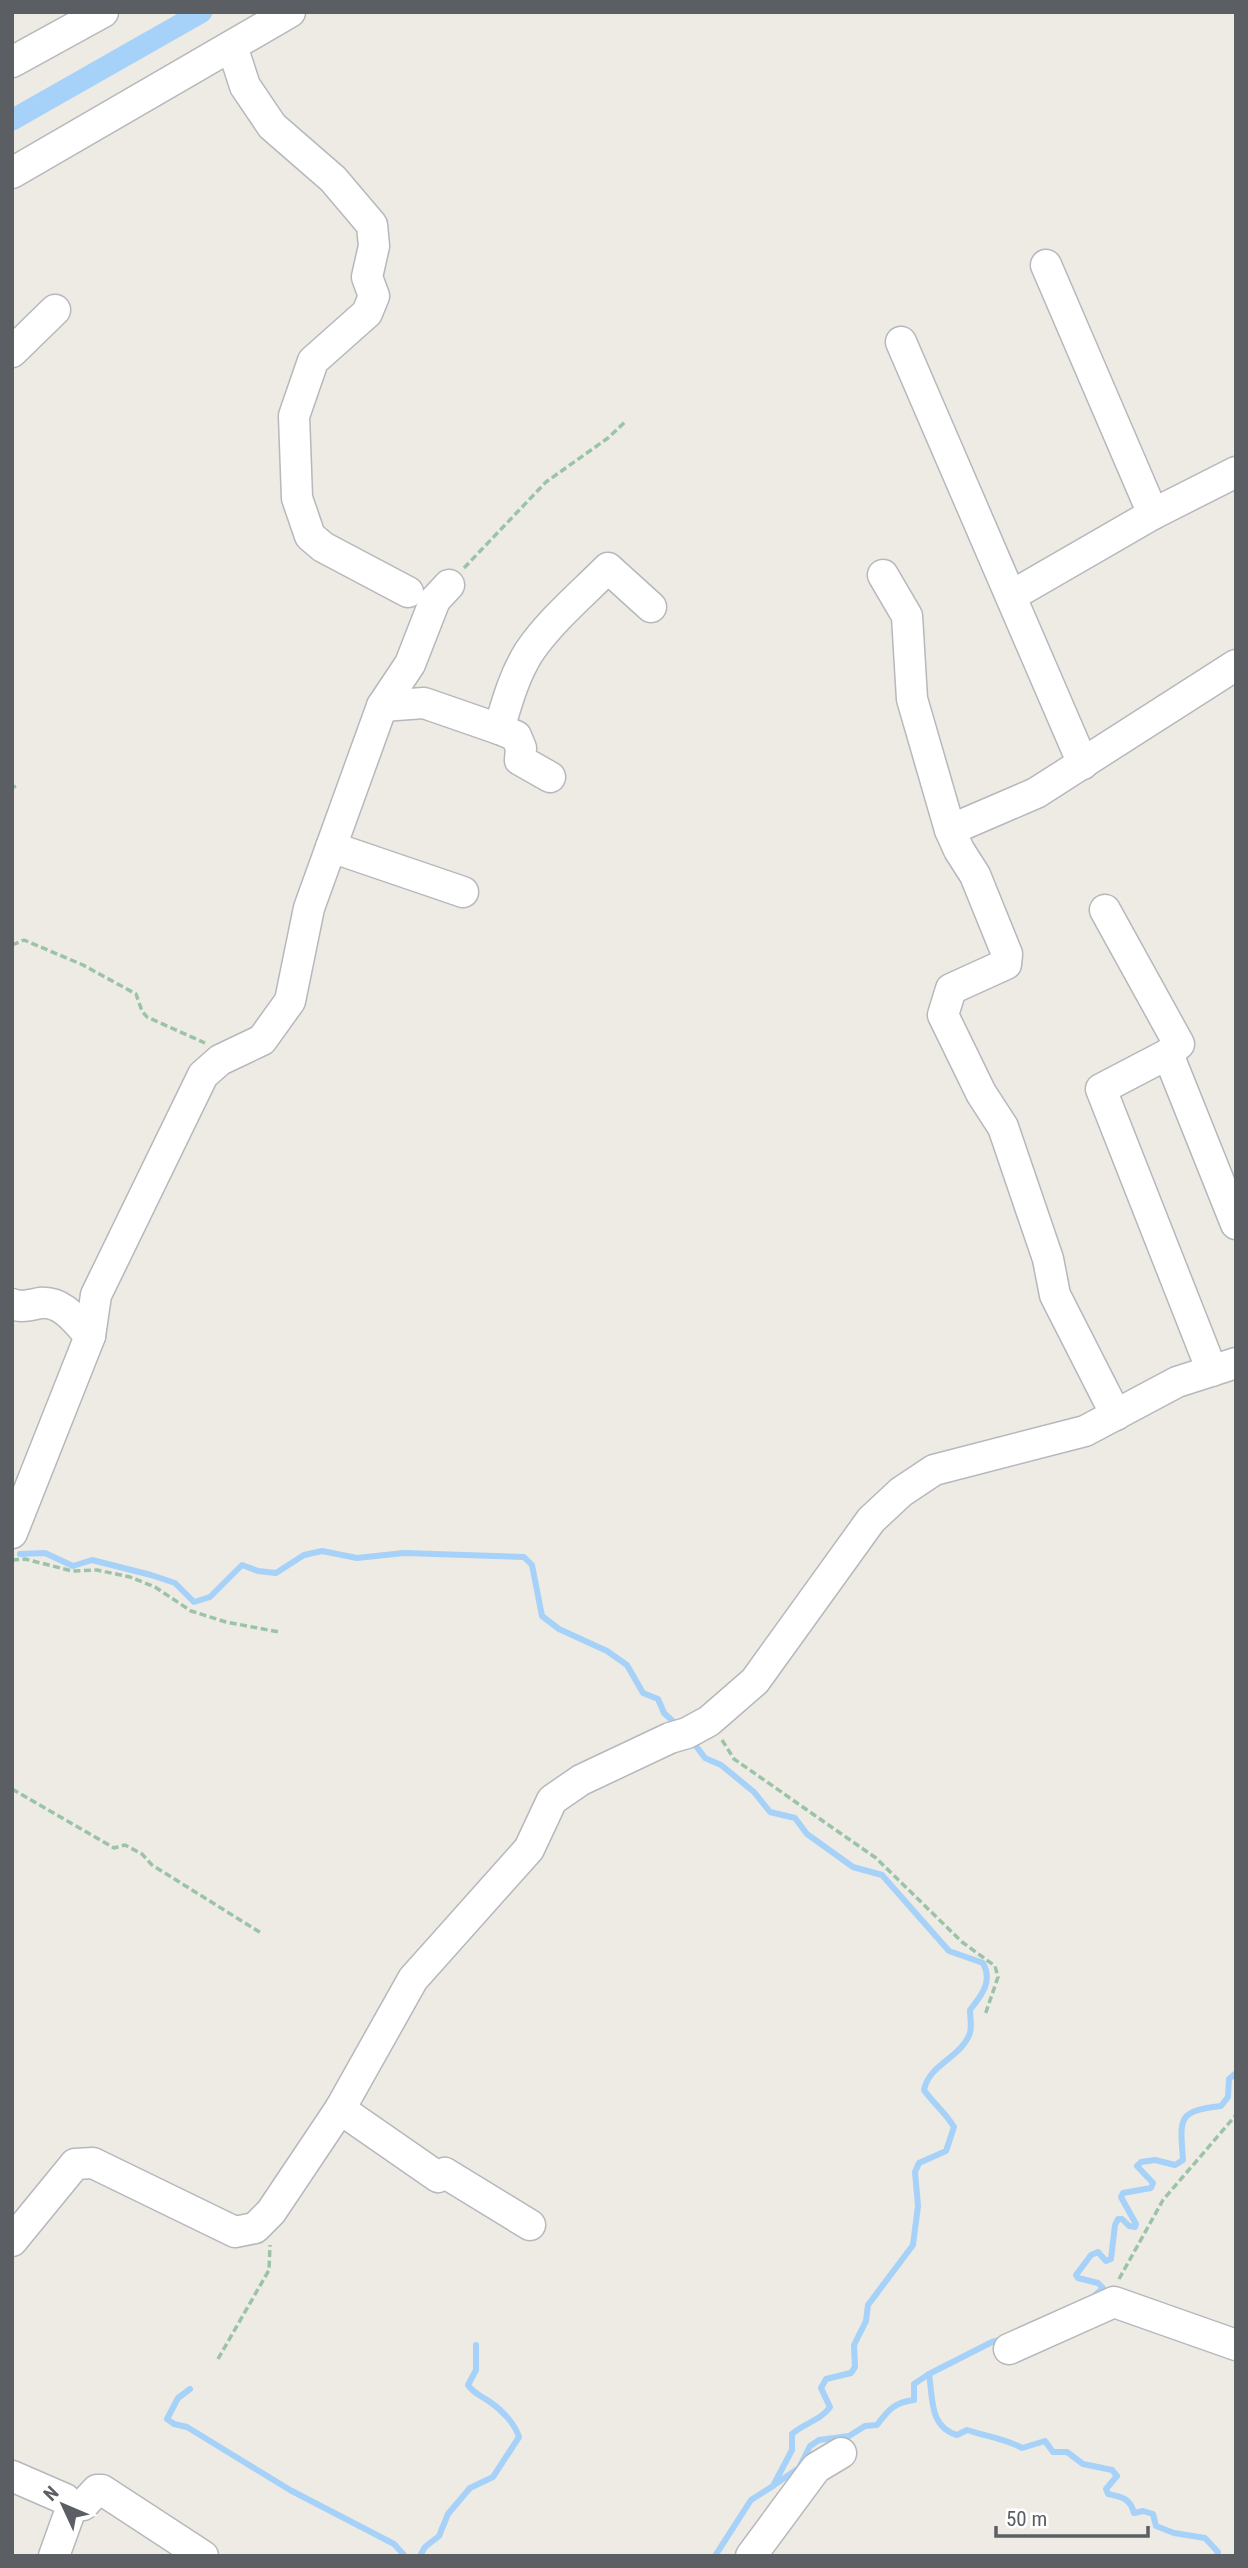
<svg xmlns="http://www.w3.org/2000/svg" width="1248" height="2568" viewBox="0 0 1248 2568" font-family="'Roboto Condensed',sans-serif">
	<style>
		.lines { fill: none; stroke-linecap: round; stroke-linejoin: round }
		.stream { stroke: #a6d1f9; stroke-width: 6 }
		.canal { stroke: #a6d1f9; stroke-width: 21 }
		.minor-casing { stroke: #b5b8bc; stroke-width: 33 }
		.path { stroke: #9bc3a8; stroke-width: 3.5; stroke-dasharray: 7 3.5; stroke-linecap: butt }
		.minor { stroke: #fff; stroke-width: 30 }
	</style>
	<rect width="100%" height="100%" fill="#edebe3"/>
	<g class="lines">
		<g class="stream">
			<path d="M20,1554l25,-1 28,13 19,-6 59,15 24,8 19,19 16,-5 32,-32 16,6 18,2 28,-18 18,-4 35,7 47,-5 120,4 8,8 10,51 17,13 48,22 20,14 16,28 15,6 6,14 13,12"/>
			<path d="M693,1742l12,16 16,7 33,27 16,20 25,6 12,16 46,33 29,8 67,76 34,12c10,18 -1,32 -13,47 0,7 2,16 0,23 -9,25 -41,31 -46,57 9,13 22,23 30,37l-8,24 -27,12 -4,9 3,34 -5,39 -45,60 -2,16 -12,24 1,22 -4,6 -25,6 -5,9 9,19c-10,14 -26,16 -38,27v16l-19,36 -22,14 -36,56"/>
			<path d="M1091,2299l12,-11 -5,-5 -20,-5 -2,-3 15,-20 7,-3 8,9 5,-2 4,-34 3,-6h4l7,7 6,1 1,-3 -15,-27 2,-4 28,-5 2,-5 -16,-17 4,-4 14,-2 20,5 8,-5c-3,-42 -6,-49 38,-54l7,-9 1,-18 7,-6"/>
			<path d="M929,2374c4,24 0,53 28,61l10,-5c18,6 39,9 55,18l23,-7 8,11h14l16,12 29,6 5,6 -11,13 2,5c14,3 22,4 26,19l9,-2 10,3 3,12 18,7 31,5 13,14 -1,4"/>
			<path d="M190,2389l-12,9 -11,21 7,5 13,3 103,63 104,54 11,12"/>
			<path d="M774,2485l25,-17 11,-22 9,-6 30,-4 16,-10 12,-1c11,-15 18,-23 37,-25v-16l15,-10 63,-32 11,-3"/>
			<path d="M420,2556l5,-9 14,-11 9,-22 22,-26 23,-11 26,-40c-4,-13 -17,-27 -29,-35 -8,-6 -16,-8 -22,-17l8,-15v-25"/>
		</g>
		<path class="canal" d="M12,120l190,-108"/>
		<g class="minor-casing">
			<g id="minor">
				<path d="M232,46l13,40 27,40 61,53 39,46 2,21 -7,31 7,19 -7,17 -54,48 -19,55 3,82 13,38 13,11 85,45"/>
				<path d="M12,62l91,-50"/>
				<path d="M12,173l278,-161"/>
				<path d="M1046,265l107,249"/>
				<path d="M901,342l182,422"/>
				<path d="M12,352l43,-42"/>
				<path d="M883,575l24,41 5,83 38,131 9,20 16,25 32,79 -1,10 -55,25 -8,26 38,78 22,34 45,132 7,36 61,120"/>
				<path d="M1011,596l142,-82 83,-42"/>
				<path d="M382,706l42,-3 75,26 17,7 5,12 -1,12 30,17"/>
				<path d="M499,729c8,-27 15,-53 30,-77 21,-31 52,-57 79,-84l43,39"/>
				<path d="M950,830l86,-37 200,-128"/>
				<path d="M331,847l132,45"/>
				<path d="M1105,910l74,134 -11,10 -67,35 111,282"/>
				<path d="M1168,1054l68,170"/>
				<path d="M12,1304c9,4 19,1 28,-1 23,-2 36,18 50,33"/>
				<path d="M12,1533l78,-197 6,-41 107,-220 17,-15 42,-20 28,-39 19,-93 73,-202 28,-42 25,-64 14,-15"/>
				<path d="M340,2109l98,68 7,-4 85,52"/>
				<path d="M12,2241l63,-77 18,-1 142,69 20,-4 16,-16 69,-103 73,-130 116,-130 23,-49 29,-20 89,-42 17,-5 22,-12 46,-40 116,-161 30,-28 33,-22 151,-39 92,-49 59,-19"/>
				<path d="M1009,2349l105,-47 122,43"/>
				<path d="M12,2476l53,23 7,7 -18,50"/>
				<path d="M72,2506l11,-1 14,-15h5l101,66"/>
				<path d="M751,2556l65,-88 25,-15"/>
			</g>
		</g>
		<g class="path">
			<path d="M464,568l82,-86 62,-44 17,-16"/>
			<path d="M12,788l4,-2"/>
			<path d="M12,945l12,-5 59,25 53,29 6,17 5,6 58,26"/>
			<path d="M12,1560l13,-1 47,12 25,-1 33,7 25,10 36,24 35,11 53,10"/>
			<path d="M722,1740l12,19 142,99 86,84 33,24 3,11 -13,38"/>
			<path d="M12,1789l102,59 11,-3 17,9 10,11 109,68"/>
			<path d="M1119,2279l44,-79 73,-85"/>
			<path d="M218,2359l51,-89 1,-25"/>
		</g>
		<use href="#minor" class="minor"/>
	</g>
	<rect width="1248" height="2568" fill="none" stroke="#5b5e63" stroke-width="28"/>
	<g transform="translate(63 2505) rotate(314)" stroke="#ffffff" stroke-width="5" paint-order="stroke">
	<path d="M0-5L12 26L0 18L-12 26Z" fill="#5b5e63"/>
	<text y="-10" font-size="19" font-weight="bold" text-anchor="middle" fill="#5b5e63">N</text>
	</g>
	<path d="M996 2526v10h152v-10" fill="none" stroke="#5b5e63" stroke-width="3.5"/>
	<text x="1006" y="2526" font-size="21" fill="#5b5e63" stroke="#ffffff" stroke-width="5" paint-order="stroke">50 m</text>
</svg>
